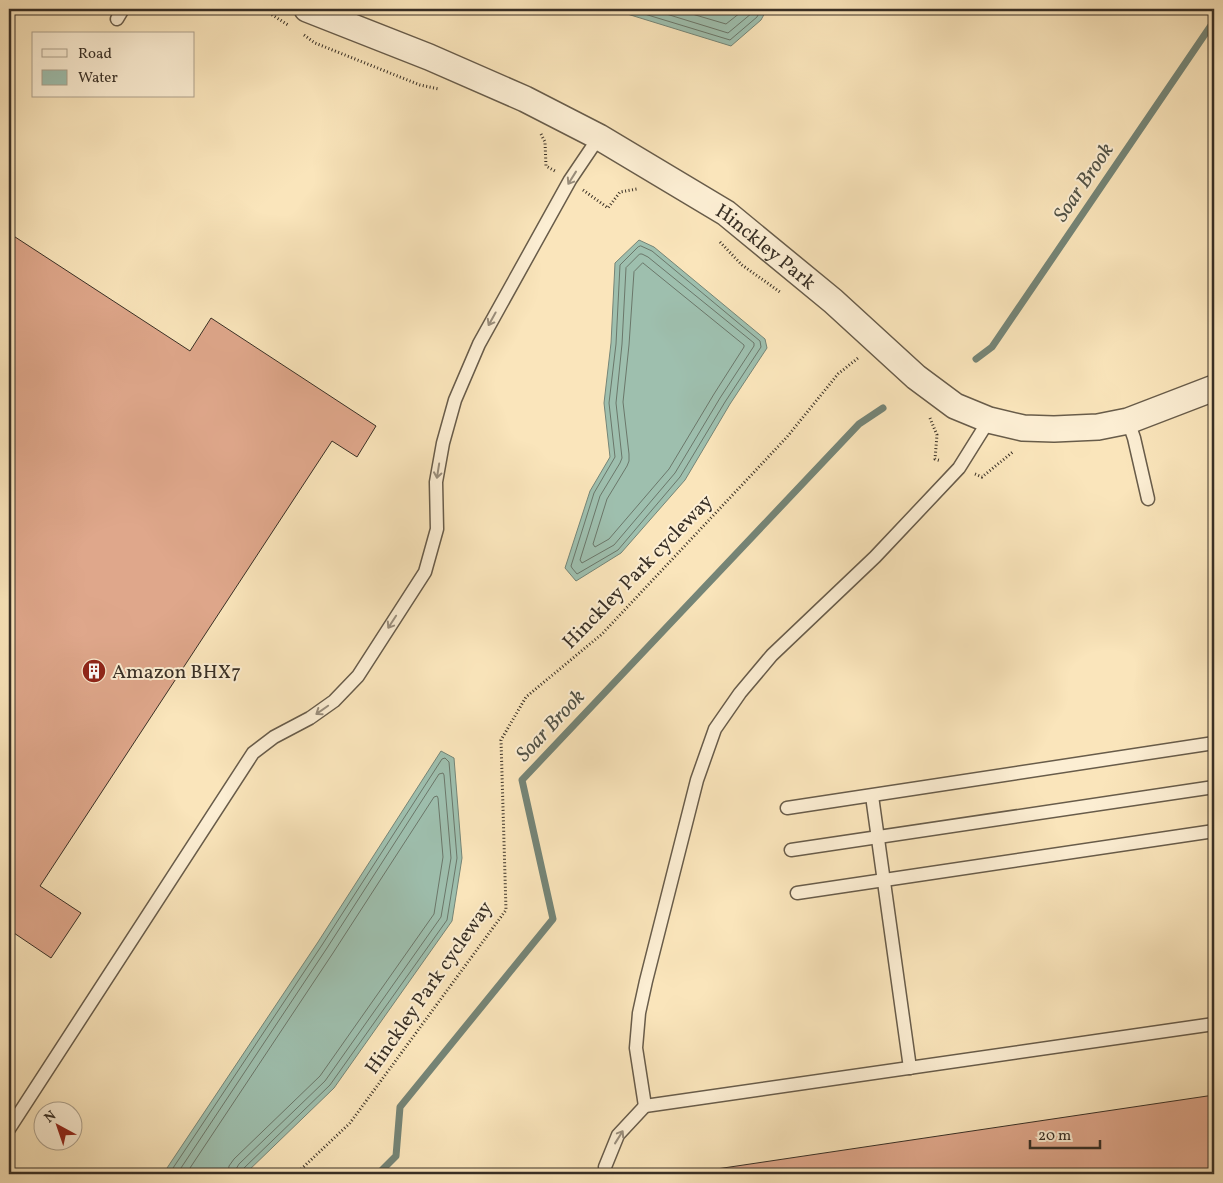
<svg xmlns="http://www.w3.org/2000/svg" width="1223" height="1183" viewBox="0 0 1223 1183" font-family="Vollkorn,serif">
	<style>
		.water { fill: #9ebfae; stroke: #758577 }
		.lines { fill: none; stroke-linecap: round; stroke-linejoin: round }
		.shore { stroke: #6b776a; stroke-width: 1 }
		.stream { stroke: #758577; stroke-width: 7 }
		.building { fill: #dfa78b; stroke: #382f25 }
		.service-casing { stroke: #685c4a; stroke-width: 15 }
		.minor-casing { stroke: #685c4a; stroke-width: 28 }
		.path { stroke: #382f25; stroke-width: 3; stroke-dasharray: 1 2.5; stroke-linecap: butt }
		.service { stroke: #fceed3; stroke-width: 12 }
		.minor { stroke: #fceed3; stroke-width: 25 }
		.oneway { stroke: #9a8e7c }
		.labels { text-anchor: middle; stroke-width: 4; stroke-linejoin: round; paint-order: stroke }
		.street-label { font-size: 20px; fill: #382f25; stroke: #fceed3 }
		.poi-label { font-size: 20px; fill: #382f25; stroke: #fceed3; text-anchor: start }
		.water-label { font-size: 21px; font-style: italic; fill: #525347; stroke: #fceed3 }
	</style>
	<rect width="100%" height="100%" fill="#fae5bb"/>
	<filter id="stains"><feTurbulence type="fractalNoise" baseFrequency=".004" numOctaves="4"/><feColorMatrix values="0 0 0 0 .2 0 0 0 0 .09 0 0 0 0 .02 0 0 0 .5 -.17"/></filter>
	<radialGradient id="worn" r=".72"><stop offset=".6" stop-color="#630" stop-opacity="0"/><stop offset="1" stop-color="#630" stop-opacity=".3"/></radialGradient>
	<g class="water">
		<path d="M611,9h156l-6,11 -30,26z"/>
		<path d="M639,240l15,7 111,92 2,9 -37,56 -45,76 -64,73 -45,28 -11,-13 25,-77 20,-34 -6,-54 7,-60 4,-80z"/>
		<path d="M441,751l13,7 8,100 -10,63 -118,167 -89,86h-82l155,-232z"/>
	</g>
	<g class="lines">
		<g class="shore">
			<path d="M628,9l102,31 27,-23 4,-8"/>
			<path d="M650,9l78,24 24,-20 2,-4"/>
			<path d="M675,9l51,15 19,-15"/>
			<path d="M641,246l11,5 108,90 1,6 -36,55 -45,75 -62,73 -41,24 -5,-6 -1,-2 23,-73 21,-36 -6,-54 7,-59 4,-79 18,-18z"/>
			<path d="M640,254h2l6,3 106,86v3l-34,52 -45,75 -61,72 -32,18 -2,-3 20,-64 20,-33 2,-5 -6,-55 6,-59 4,-76z"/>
			<path d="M643,263l101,82v2l-30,47 -45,75 -60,70 -14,8 -2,-3 14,-45 20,-33 2,-5v-7l-6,-52 6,-57 5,-73z"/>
			<path d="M169,1174l153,-229 120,-186 3,-1 4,4 8,96 -10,62 -117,165 -86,83 -2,6"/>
			<path d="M177,1174l150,-226 112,-174 4,-1 1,2 7,83 -10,59 -116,164 -86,83 -3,5v5"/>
			<path d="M186,1174l147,-221 101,-156 3,-1 1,2 5,59 -9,57 -114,162 -86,83 -5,7 -1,8"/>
		</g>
		<g class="stream">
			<path d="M976,359l16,-12 222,-326"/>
			<path d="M378,1174l18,-18 4,-49 153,-188 -31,-139 337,-356 24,-16"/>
		</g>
	</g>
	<g class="building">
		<path d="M9,233l181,118 21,-33 165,108 -19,31 -25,-16 -292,445 41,27 -30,45 -40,-27 -2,3z"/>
		<path d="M1214,1095v79h-531z"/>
	</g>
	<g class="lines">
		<g class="service-casing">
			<g id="service">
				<path d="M117,19l6,-10"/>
				<path d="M989,420l-30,48 -84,89 -103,98 -32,38 -25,36 -18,51 -51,201 -7,32 -3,35 9,58 569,-82"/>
				<path d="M1128,421l6,17 14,61"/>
				<path d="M872,796l38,272"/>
				<path d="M787,808l427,-65"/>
				<path d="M791,850l423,-63"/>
				<path d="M797,893l417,-62"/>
				<path d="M9,1129l244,-376 21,-16 36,-19 24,-17 24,-25 67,-104 12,-43 -1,-47 7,-39 12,-43 24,-56 91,-164 29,-43"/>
				<path d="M606,1174l-1,-7 13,-32 27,-29"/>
			</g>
		</g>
		<g class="minor-casing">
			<g id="minor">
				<path id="s1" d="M307,9l122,48 96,42 74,38 127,76 107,88 83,76 39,29 34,14 34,8 31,1 44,-2 30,-6 86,-33"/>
			</g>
		</g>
		<g class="path">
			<path d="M263,9l25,16"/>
			<path d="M304,35l11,8 105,42 19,4"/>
			<path d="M541,134l4,8 1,24 9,5"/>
			<path d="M583,190l25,18 12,-16 17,-3"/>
			<path d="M720,242l22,23 38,27"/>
			<path d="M930,418l7,17 -2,24 6,2"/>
			<path d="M975,474l7,3 32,-26"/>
			<path d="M296,1174l54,-51 156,-213 -5,-170 25,-43 76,-63 185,-197 51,-63 20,-16"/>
		</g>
		<use href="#service" class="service"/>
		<use href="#minor" class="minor"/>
	</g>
	<defs><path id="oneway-shaft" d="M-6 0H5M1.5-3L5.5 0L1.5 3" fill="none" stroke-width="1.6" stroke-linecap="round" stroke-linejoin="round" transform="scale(1.25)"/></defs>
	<g class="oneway">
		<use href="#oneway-shaft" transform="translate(572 178) rotate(122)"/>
		<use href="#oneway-shaft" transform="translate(492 319) rotate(119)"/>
		<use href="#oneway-shaft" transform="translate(438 471) rotate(99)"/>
		<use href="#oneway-shaft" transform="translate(392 622) rotate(123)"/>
		<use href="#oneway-shaft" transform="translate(322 710) rotate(145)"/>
		<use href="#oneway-shaft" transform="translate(619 1137) rotate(-58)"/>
	</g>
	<defs>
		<g id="building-disc" transform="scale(1.25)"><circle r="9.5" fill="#8f2418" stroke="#fceed3"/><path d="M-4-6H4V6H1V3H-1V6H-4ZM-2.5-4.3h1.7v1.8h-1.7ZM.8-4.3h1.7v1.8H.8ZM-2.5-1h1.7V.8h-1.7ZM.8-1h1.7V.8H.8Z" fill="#fff"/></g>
	</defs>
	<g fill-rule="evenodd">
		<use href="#building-disc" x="94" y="671"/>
	</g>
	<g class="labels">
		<g class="street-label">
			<text dy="7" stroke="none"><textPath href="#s1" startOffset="519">Hinckley Park</textPath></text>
			<text transform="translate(637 571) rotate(-46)" y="7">Hinckley Park cycleway</text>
			<text transform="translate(428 987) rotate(-55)" y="7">Hinckley Park cycleway</text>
		</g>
		<g class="poi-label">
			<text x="112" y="678">Amazon BHX7</text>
		</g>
		<g class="water-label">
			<text transform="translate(1083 182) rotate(-56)" y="7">Soar Brook</text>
			<text transform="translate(550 725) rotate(-47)" y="7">Soar Brook</text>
		</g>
	</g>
	<rect width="1223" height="1183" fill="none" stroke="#fae5bb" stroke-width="30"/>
	<rect x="10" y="10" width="1203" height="1163" fill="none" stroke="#382f25" stroke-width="2.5"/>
	<rect x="15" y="15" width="1193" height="1153" fill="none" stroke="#382f25"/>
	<rect x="32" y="32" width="162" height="65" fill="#fceed3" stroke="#aea28d"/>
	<rect x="42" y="49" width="25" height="8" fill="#fceed3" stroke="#aea28d"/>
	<text x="78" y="58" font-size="15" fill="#382f25">Road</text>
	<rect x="42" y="70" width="25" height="15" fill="#9ebfae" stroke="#aea28d"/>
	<text x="78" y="82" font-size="15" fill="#382f25">Water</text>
	<g transform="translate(58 1126) rotate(320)"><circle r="24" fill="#fceed3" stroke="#aea28d"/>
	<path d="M0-4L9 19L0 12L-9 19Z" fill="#8f2418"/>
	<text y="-8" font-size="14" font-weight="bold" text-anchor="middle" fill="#382f25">N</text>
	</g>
	<path d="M1030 1140v8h70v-8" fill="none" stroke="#382f25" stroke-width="2.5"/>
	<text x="1038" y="1140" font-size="15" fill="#382f25" stroke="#fceed3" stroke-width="4" paint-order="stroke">20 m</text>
	<rect width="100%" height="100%" filter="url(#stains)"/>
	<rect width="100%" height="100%" fill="url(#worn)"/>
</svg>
